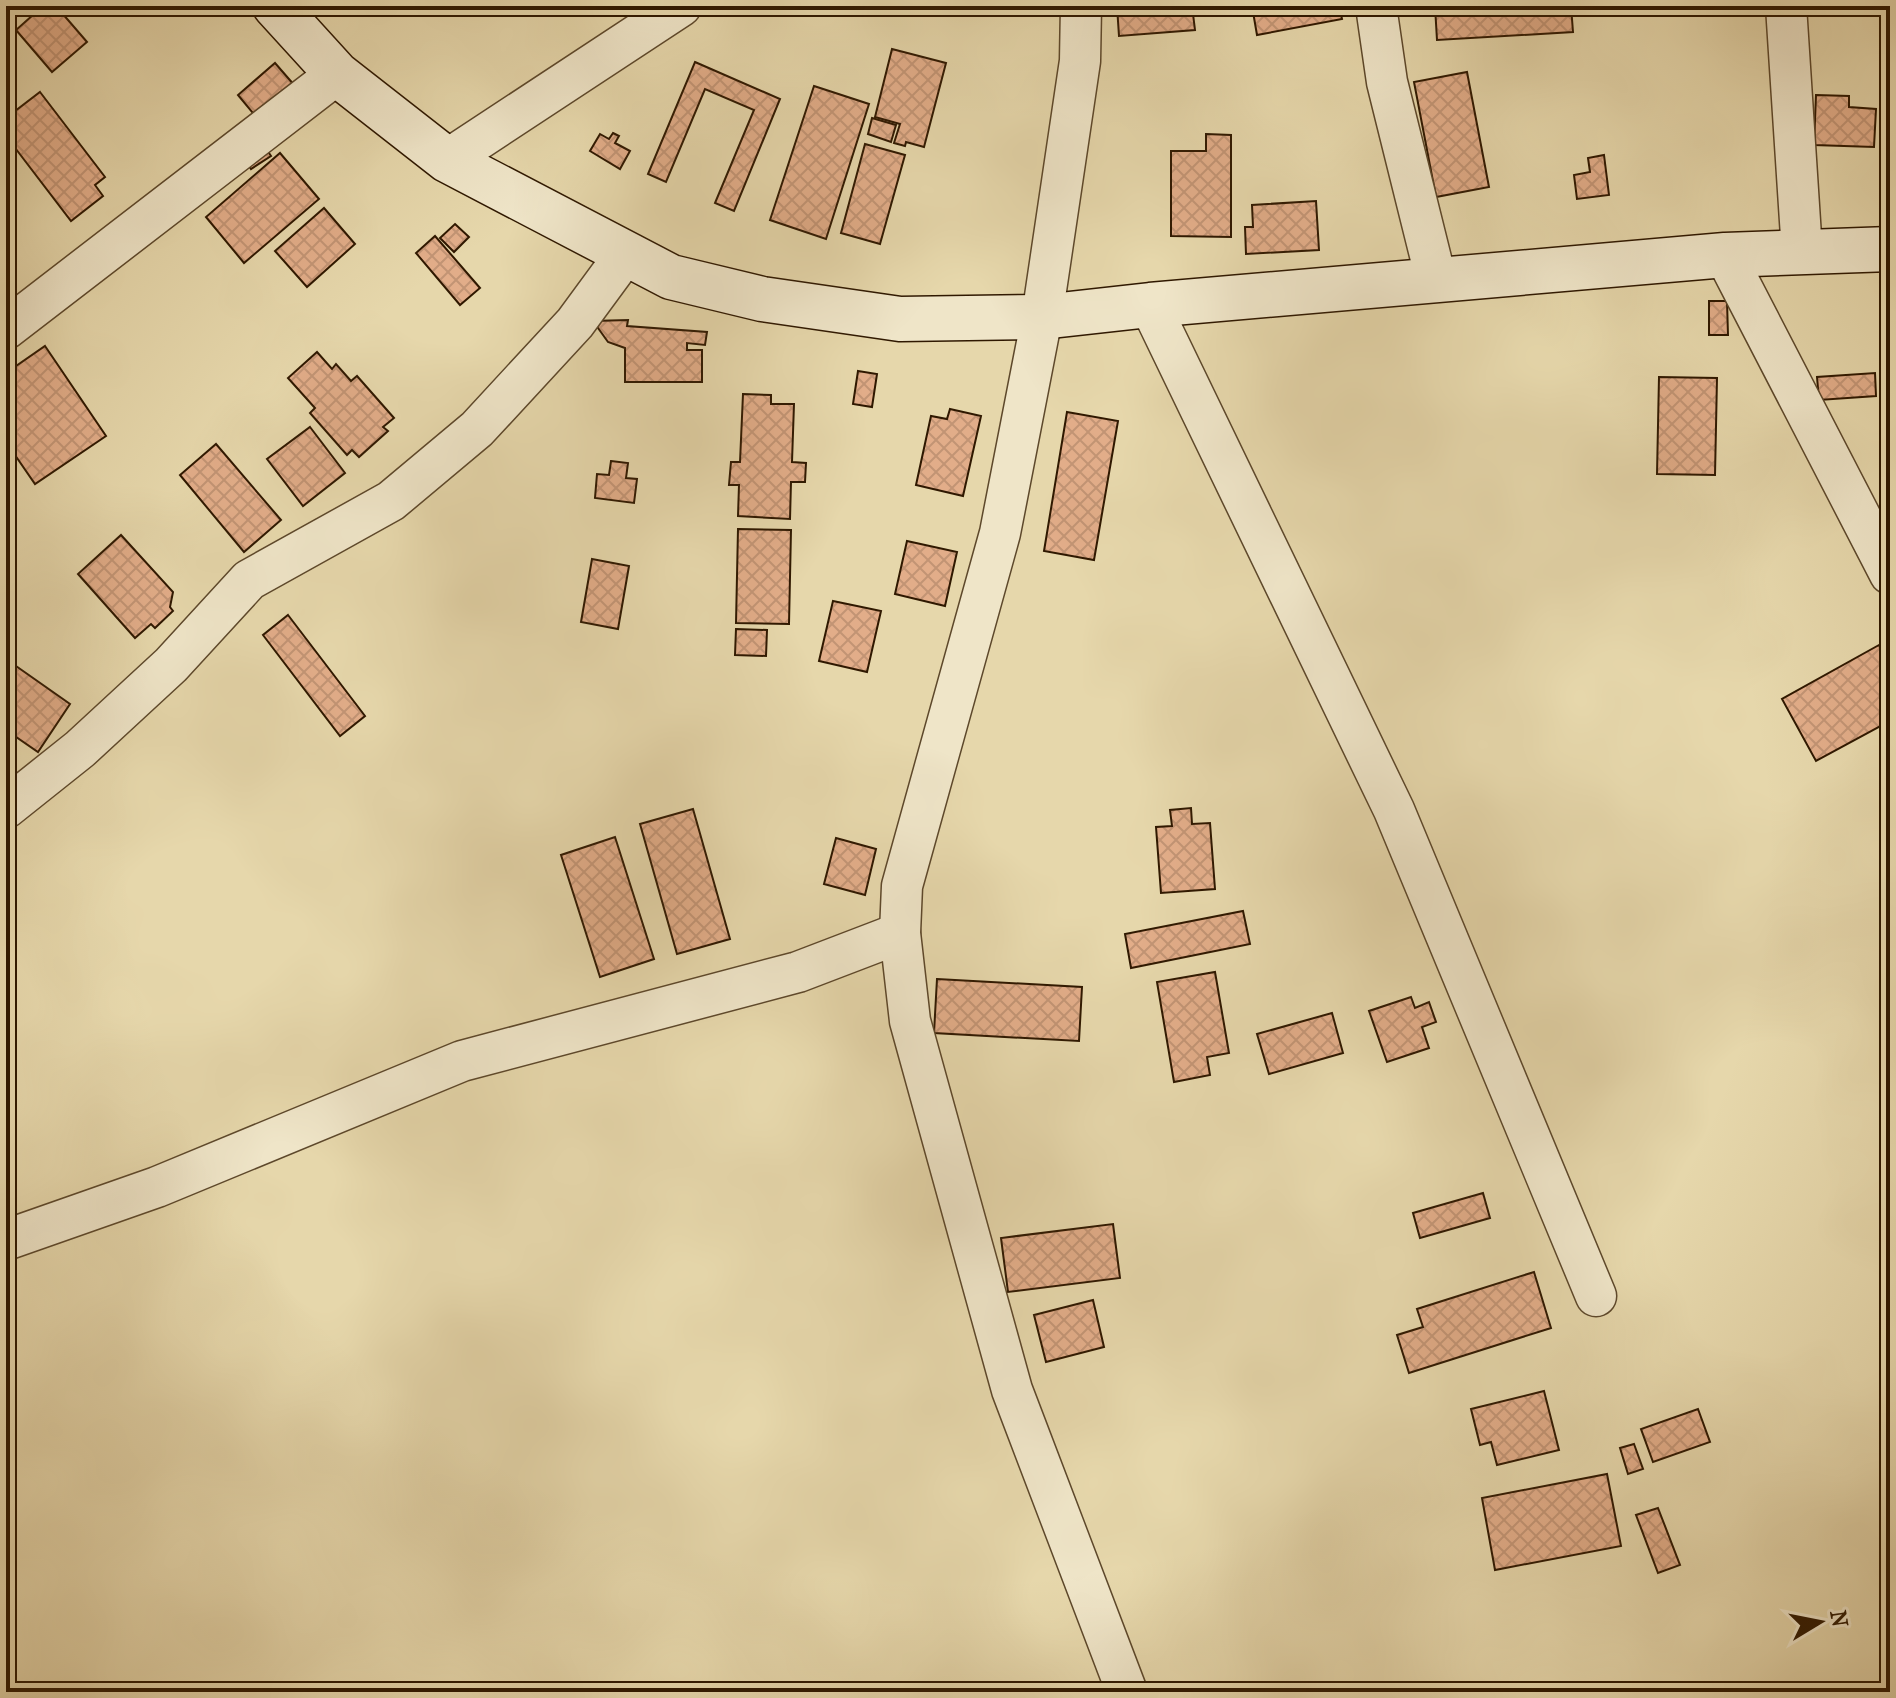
<svg xmlns="http://www.w3.org/2000/svg" width="1896" height="1698" viewBox="0 0 1896 1698" font-family="'IM FELL French Canon',serif">
	<style>
		.building { fill: url(#building-cross-hatch); stroke: #2f1800; stroke-width: 2 }
		.lines { fill: none; stroke-linecap: round; stroke-linejoin: round }
		.street-casing { stroke: #5d482b; stroke-width: 43 }
		.secondary-casing { stroke: #2f1800; stroke-width: 47 }
		.street { stroke: #efe5c8; stroke-width: 40 }
		.secondary { stroke: #efe5c8; stroke-width: 44 }
	</style>
	<defs>
		<pattern id="building-cross-hatch" width="8" height="8" patternUnits="userSpaceOnUse" patternTransform="scale(2)"><rect width="8" height="8" fill="#e2ad89"/><path d="M0 0l8 8M0 8l8-8" fill="none" stroke="#c29474"/></pattern>
	</defs>
	<rect width="100%" height="100%" fill="#e6d7ab"/>
	<filter id="stains"><feTurbulence type="fractalNoise" baseFrequency=".0025" numOctaves="4"/><feColorMatrix values="0 0 0 0 .2 0 0 0 0 .09 0 0 0 0 .02 0 0 0 .5 -.17"/></filter>
	<radialGradient id="worn" r=".72"><stop offset=".6" stop-color="#630" stop-opacity="0"/><stop offset="1" stop-color="#630" stop-opacity=".3"/></radialGradient>
	<g class="building">
		<path d="M43,6h13l31,36 -35,30 -36,-42z"/>
		<path d="M1117,6h75l3,24 -76,6z"/>
		<path d="M1252,6h87l3,13 -85,16z"/>
		<path d="M1435,6h136l2,26 -136,8z"/>
		<path d="M1818,6h72v8l-72,-2z"/>
		<path d="M892,49l54,14 -22,84 -18,-5 -1,4 -11,-3 6,-19 -25,-7z"/>
		<path d="M695,62l85,37 -46,112 -19,-8 39,-93 -49,-21 -39,93 -18,-8z"/>
		<path d="M275,63l20,23 -38,32 -19,-23z"/>
		<path d="M1467,72l22,115 -53,10 -22,-115z"/>
		<path d="M814,86l55,18 -43,135 -56,-19z"/>
		<path d="M40,92l65,85 -10,8 8,11 -32,25 -65,-85v-18z"/>
		<path d="M1816,95l33,1v11l27,2 -2,38 -60,-2z"/>
		<path d="M872,118l24,7 -5,17 -23,-8z"/>
		<path d="M613,133l6,3 -4,7 15,8 -10,18 -30,-18 10,-17 9,5z"/>
		<path d="M1206,134l25,1v102l-60,-1v-85h35z"/>
		<path d="M260,140l11,16 -20,13 -10,-16z"/>
		<path d="M865,144l40,11 -25,89 -39,-11z"/>
		<path d="M280,153l39,46 -75,64 -38,-46z"/>
		<path d="M1604,155l5,40 -32,4 -3,-24 16,-3 -2,-14z"/>
		<path d="M1316,201l3,49 -73,4 -1,-27h8l-1,-22z"/>
		<path d="M324,208l31,36 -48,43 -32,-36z"/>
		<path d="M455,224l14,13 -15,15 -14,-14z"/>
		<path d="M435,236l45,52 -20,17 -44,-52z"/>
		<path d="M1709,301h18l1,34h-19z"/>
		<path d="M628,320l-1,6 80,6 -2,13 -18,-2v7h15v32h-77v-34l-17,-6 -15,-21z"/>
		<path d="M45,346l61,90 -71,48 -29,-42v-69z"/>
		<path d="M317,352l15,17 4,-5 15,17 6,-5 37,42 -11,9 5,4 -29,26 -7,-7 -5,5 -37,-42 5,-5 -27,-30z"/>
		<path d="M858,371l19,3 -5,33 -19,-3z"/>
		<path d="M1875,373l1,23 -57,4 -2,-23z"/>
		<path d="M1659,377l58,1 -2,97 -58,-1z"/>
		<path d="M743,394l28,1v9h23l-2,58 14,1 -1,19h-14l-1,37 -52,-3 1,-31h-10l2,-23h9z"/>
		<path d="M950,409l31,7 -18,80 -47,-11 15,-69 16,3z"/>
		<path d="M1067,412l51,9 -24,139 -50,-9z"/>
		<path d="M310,427l35,46 -42,33 -36,-47z"/>
		<path d="M216,444l65,76 -37,32 -64,-77z"/>
		<path d="M611,461l17,2 -2,15 11,1 -3,24 -39,-5 2,-24 12,1z"/>
		<path d="M738,529l53,1 -2,94 -53,-1z"/>
		<path d="M121,535l52,57 -3,15 3,4 -18,17 -4,-4 -16,14 -57,-64z"/>
		<path d="M907,541l50,11 -12,54 -50,-12z"/>
		<path d="M592,559l37,7 -11,63 -37,-7z"/>
		<path d="M833,601l48,10 -14,61 -48,-11z"/>
		<path d="M288,615l77,101 -25,20 -77,-101z"/>
		<path d="M736,629l31,1 -1,26 -31,-1z"/>
		<path d="M1879,645l11,19v57l-74,40 -34,-62z"/>
		<path d="M6,659l64,45 -32,48 -32,-22z"/>
		<path d="M1191,808l1,16 18,-1 5,66 -54,4 -5,-66 16,-1 -2,-16z"/>
		<path d="M693,809l37,130 -53,15 -37,-130z"/>
		<path d="M615,837l39,122 -54,18 -39,-122z"/>
		<path d="M836,838l40,11 -11,46 -41,-11z"/>
		<path d="M1243,911l7,33 -119,24 -6,-34z"/>
		<path d="M1215,972l14,81 -22,4 3,18 -36,7 -17,-100z"/>
		<path d="M937,979l145,8 -3,54 -145,-8z"/>
		<path d="M1411,997l4,11 14,-6 7,20 -14,5 7,21 -42,14 -18,-51z"/>
		<path d="M1332,1013l11,40 -74,21 -12,-40z"/>
		<path d="M1483,1193l7,25 -70,20 -7,-25z"/>
		<path d="M1113,1224l7,54 -112,14 -7,-54z"/>
		<path d="M1534,1272l17,56 -142,45 -12,-38 26,-8 -6,-18z"/>
		<path d="M1093,1300l11,47 -58,15 -12,-47z"/>
		<path d="M1544,1391l15,59 -62,15 -6,-23 -11,3 -9,-36z"/>
		<path d="M1698,1409l12,33 -57,20 -12,-33z"/>
		<path d="M1634,1444l9,25 -15,5 -8,-26z"/>
		<path d="M1607,1474l14,72 -126,24 -13,-72z"/>
		<path d="M1658,1508l22,57 -22,8 -22,-58z"/>
	</g>
	<g class="lines">
		<g class="street-casing">
			<g id="street">
				<path d="M1081,6l-1,55 -38,256 -42,216 -98,353 -2,47 10,88 102,369 115,302"/>
				<path d="M1376,6l11,76 49,197"/>
				<path d="M1786,6l16,246"/>
				<path d="M447,160l234,-154"/>
				<path d="M1725,255l165,319"/>
				<path d="M1150,305l244,505 202,486"/>
				<path d="M6,329l331,-255"/>
				<path d="M6,808l74,-59 91,-84 78,-85 142,-79 86,-72 98,-106 50,-68"/>
				<path d="M6,1240l151,-53 305,-126 336,-89 102,-39"/>
			</g>
		</g>
		<g class="secondary-casing">
			<path id="secondary" d="M275,6l62,68 110,86 224,117 91,22 138,20 142,-2 108,-12 575,-50 165,-6"/>
		</g>
		<use href="#street" class="street"/>
		<use href="#secondary" class="secondary"/>
	</g>
	<rect width="1896" height="1698" fill="none" stroke="#e6d7ab" stroke-width="32"/>
	<rect x="8" y="8" width="1880" height="1682" fill="none" stroke="#2f1800" stroke-width="4"/>
	<rect x="16" y="16" width="1864" height="1666" fill="none" stroke="#2f1800" stroke-width="2"/>
	<g transform="translate(1820 1622) rotate(80)" stroke="#efe5c8" stroke-width="6" paint-order="stroke">
	<path d="M0-6L14 30L0 20L-14 30Z" fill="#2f1800"/>
	<text y="-12" font-size="22" font-weight="bold" text-anchor="middle" fill="#2f1800">N</text>
	</g>
	<rect width="100%" height="100%" filter="url(#stains)"/>
	<rect width="100%" height="100%" fill="url(#worn)"/>
</svg>
